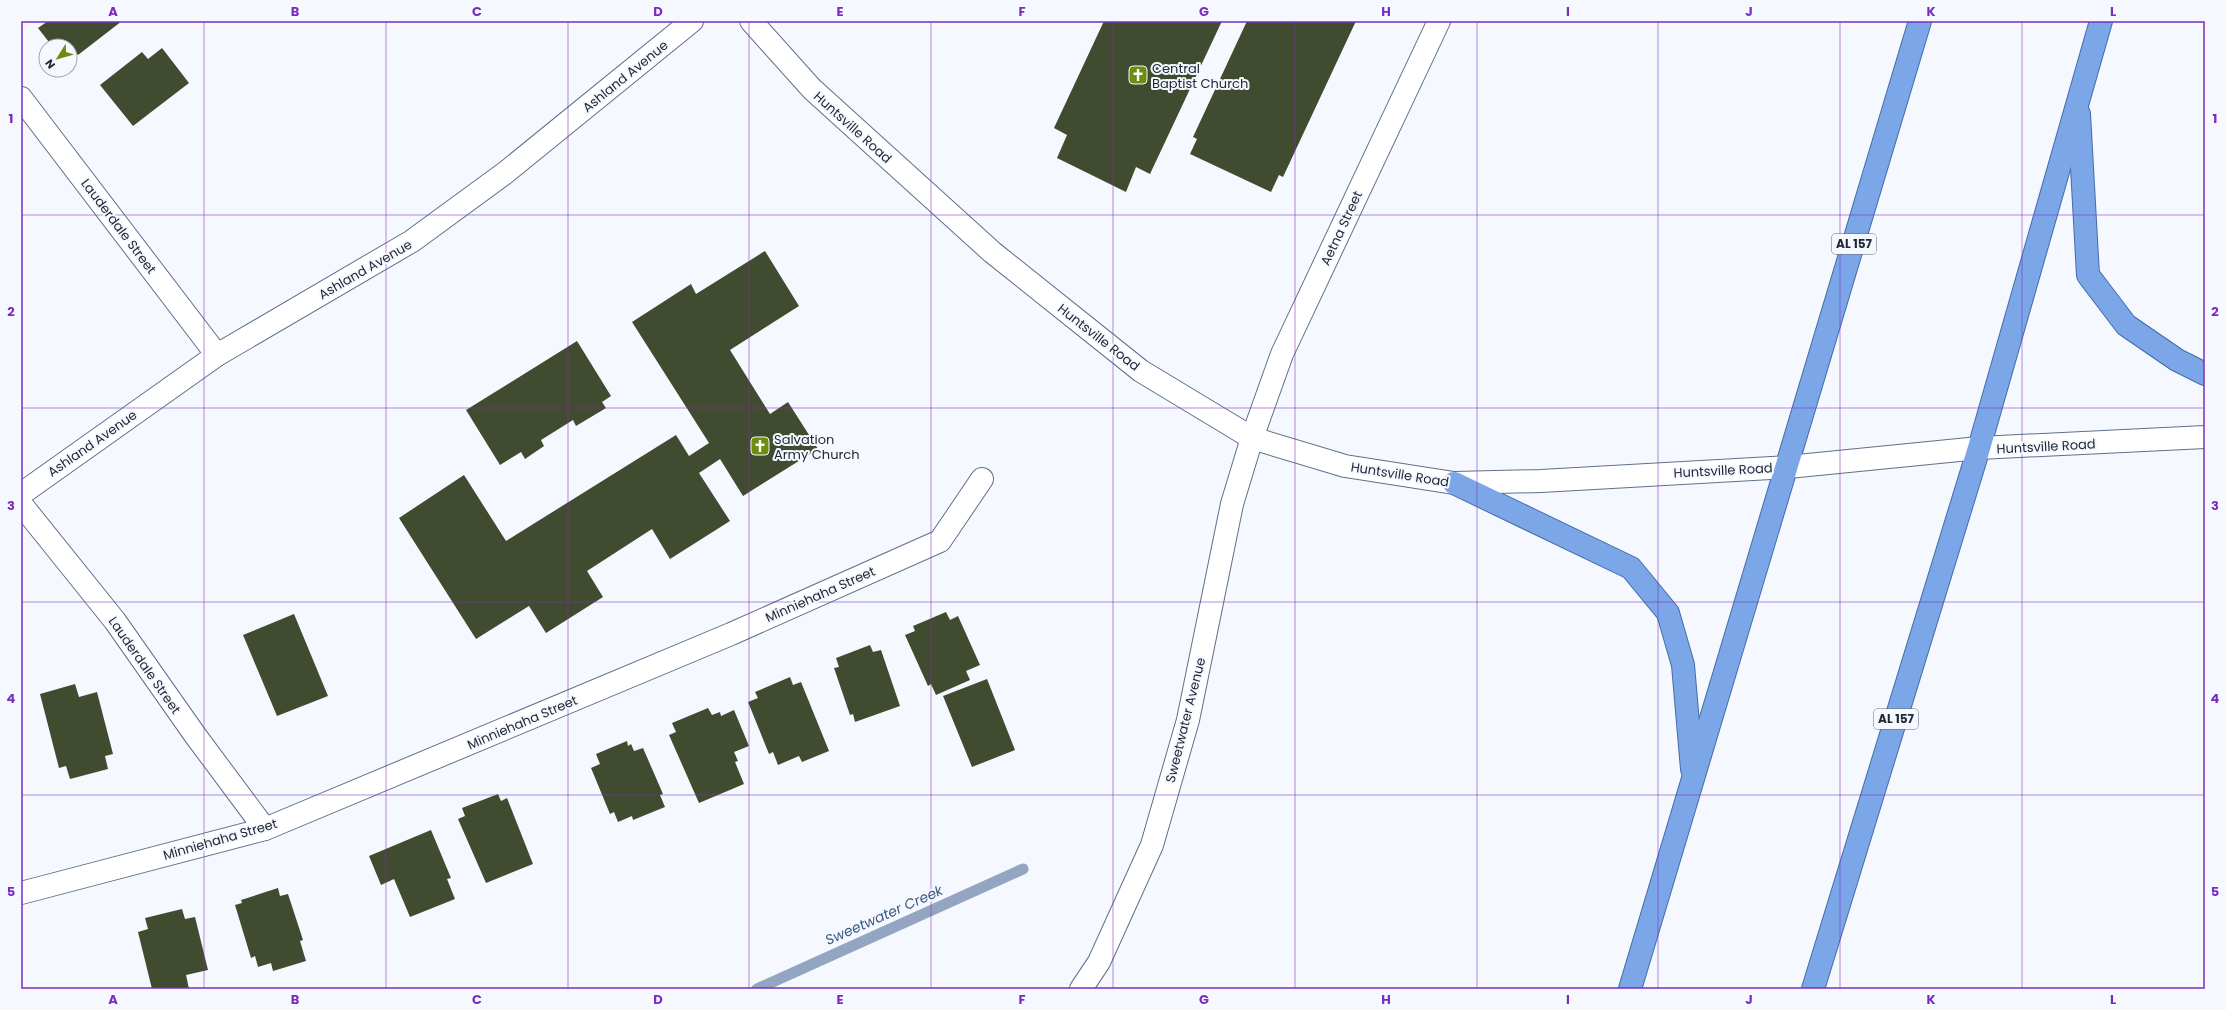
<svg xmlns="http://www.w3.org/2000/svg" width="2226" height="1010" viewBox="0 0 2226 1010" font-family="Poppins,sans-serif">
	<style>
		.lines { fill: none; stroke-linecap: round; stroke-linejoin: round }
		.stream { stroke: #93a5c1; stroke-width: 11 }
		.building { fill: #414b2f }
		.minor-casing { stroke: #5f7089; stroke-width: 24 }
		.tertiary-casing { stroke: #5f7089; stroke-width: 24 }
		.secondary-casing { stroke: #5f7089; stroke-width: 24 }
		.trunk-casing { stroke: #466ca6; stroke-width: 24 }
		.minor { stroke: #fff; stroke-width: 22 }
		.tertiary { stroke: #fff; stroke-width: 22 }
		.secondary { stroke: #fff; stroke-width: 22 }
		.trunk { stroke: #7ba6e8; stroke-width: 22 }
		.grid { fill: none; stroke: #7b2cbf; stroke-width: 1; stroke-opacity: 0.55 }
		.labels { text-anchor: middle; stroke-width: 4; stroke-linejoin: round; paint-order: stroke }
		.shield { fill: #f5f9ff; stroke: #616771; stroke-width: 1 }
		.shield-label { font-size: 12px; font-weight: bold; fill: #222934 }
		.poi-label { font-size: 13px; fill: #222934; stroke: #f5f9ff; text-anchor: start }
		.street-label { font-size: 13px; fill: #222934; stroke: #f5f9ff }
		.water-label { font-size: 14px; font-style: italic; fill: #3d5881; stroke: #f5f9ff }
		.neatline { fill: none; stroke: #7b2cbf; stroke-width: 1.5 }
		.grid-label { font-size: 13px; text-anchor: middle; font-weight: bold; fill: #7b2cbf }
	</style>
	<rect width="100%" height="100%" fill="#f5f9ff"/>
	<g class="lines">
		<path class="stream" d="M757,989l266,-120"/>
	</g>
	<g class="building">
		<path d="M48,21h74l-44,34 -3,-4 -5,4v-9h-18l-14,-18z"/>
		<path d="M1104,21h118l-72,153 -14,-7 -10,25 -69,-34 10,-23 -13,-7z"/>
		<path d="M1247,21h109l-73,156 -4,-2 -8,17 -81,-38 7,-15 -4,-2z"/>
		<path d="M162,48l27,35 -56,43 -33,-41 42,-33 6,7z"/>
		<path d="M765,251l34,55 -69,44 40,64 18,-12 30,47 -75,47 -23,-37 -21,14 31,48 -60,38 -18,-30 -65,42 16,26 -57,36 -17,-27 -53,33 -77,-121 65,-43 42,66 170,-106 13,21 20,-13 -77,-121 59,-38 5,10z"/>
		<path d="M577,341l34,55 -9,6 4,6 -30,18 -3,-6 -32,20 3,6 -19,13 -4,-7 -21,13 -34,-55z"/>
		<path d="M946,612l4,8 8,-4 22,49 -14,6 4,9 -34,15 -5,-11 -3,2 -23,-51 10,-4 -2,-5z"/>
		<path d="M294,614l34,82 -51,20 -34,-81z"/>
		<path d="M870,645l3,7 8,-2 19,56 -45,16 -2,-8 -3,1 -16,-47 5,-1 -3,-9z"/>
		<path d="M790,677l3,8 8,-3 28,69 -27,11 -3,-6 -21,9 -5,-13 -4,2 -21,-52 10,-4 -3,-6z"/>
		<path d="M987,679l28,71 -43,17 -29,-71z"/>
		<path d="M75,684l4,13 18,-5 16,62 -8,2 3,13 -38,10 -4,-13 -7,2 -19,-74z"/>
		<path d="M708,708l4,7 8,-3 1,4 13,-6 15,36 -15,6 4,9 -3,1 9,22 -45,19 -30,-68 7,-3 -4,-9z"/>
		<path d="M627,741l1,5 3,-2 3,7 9,-3 20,46 -3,1 5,12 -32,13 -1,-4 -14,6 -4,-10 -4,2 -19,-46 9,-4 -4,-10z"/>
		<path d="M498,794l3,7 6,-3 26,66 -47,19 -28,-64 7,-3 -3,-8z"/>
		<path d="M431,830l20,48 -4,1 8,20 -45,18 -16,-38 -13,6 -12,-29z"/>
		<path d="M278,888l2,8 8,-2 15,46 -3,1 6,20 -33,10 -2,-8 -13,4 -3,-11 -4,2 -16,-53 7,-2 -1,-3z"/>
		<path d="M182,909l3,10 10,-2 13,53 -22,5 3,14h-37l-14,-57 10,-3 -3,-11z"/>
	</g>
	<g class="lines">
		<g class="minor-casing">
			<g id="minor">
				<path d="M21,98l196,257"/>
				<path d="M1252,438l30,-84 157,-333"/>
				<path d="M21,494l196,-139 195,-114 93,-68 187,-152"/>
				<path d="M21,504l94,117 80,114 70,94"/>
				<path d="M21,893l244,-64 466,-195 209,-93 42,-62"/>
			</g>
		</g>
		<g class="tertiary-casing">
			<path id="tertiary" d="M1081,989l18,-27 53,-117 36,-125 44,-216 20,-66"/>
		</g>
		<g class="secondary-casing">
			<path id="secondary" d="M751,21l61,68 180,163 149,119 111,67 93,28 109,17 87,-2 247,-14 191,-19 226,-11"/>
		</g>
		<g class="trunk-casing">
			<g id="trunk">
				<path d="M2079,114l9,161 38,50 51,35 28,14"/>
				<path d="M1454,483l177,85 37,45 15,52 9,104"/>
				<path d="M1630,989l290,-968"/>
				<path d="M1813,989l166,-541 122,-427"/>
			</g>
		</g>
		<use href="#minor" class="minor"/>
		<use href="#tertiary" class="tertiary"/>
		<use href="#secondary" class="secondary"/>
		<use href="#trunk" class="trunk"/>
	</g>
	<path class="grid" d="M204,21v968M386,21v968M568,21v968M749,21v968M931,21v968M1113,21v968M1295,21v968M1477,21v968M1658,21v968M1840,21v968M2022,21v968M21,215h2184M21,408h2184M21,602h2184M21,795h2184"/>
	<defs>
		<g id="church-square" transform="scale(1)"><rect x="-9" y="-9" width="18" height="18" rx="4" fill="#6e8d10" stroke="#f5f9ff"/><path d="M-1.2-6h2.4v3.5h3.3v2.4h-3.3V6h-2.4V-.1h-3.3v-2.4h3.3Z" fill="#fff"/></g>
	</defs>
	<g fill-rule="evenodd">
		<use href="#church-square" x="1138" y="75"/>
		<use href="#church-square" x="760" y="446"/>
	</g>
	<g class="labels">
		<g class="shield">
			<rect x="1832" y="234" width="44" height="20" rx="3"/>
			<rect x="1874" y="709" width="44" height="20" rx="3"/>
		</g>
		<g class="shield-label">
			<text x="1854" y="248">AL 157</text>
			<text x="1896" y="723">AL 157</text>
		</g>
		<g class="poi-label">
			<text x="1152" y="73">Central<tspan x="1152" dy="15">Baptist Church</tspan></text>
			<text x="774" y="444">Salvation<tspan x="774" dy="15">Army Church</tspan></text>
		</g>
		<g class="street-label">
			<text transform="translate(625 76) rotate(-39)" y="5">Ashland Avenue</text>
			<text transform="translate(853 127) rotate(42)" y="5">Huntsville Road</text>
			<text transform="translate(119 226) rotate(53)" y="5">Lauderdale Street</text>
			<text transform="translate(1341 228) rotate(-65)" y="5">Aetna Street</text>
			<text transform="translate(365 269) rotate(-30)" y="5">Ashland Avenue</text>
			<text transform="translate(1099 337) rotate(38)" y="5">Huntsville Road</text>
			<text transform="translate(92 443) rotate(-35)" y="5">Ashland Avenue</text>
			<text transform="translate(2046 446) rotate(-3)" y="5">Huntsville Road</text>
			<text transform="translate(1723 470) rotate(-3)" y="5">Huntsville Road</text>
			<text transform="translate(1400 474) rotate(9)" y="5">Huntsville Road</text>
			<text transform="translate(820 594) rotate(-24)" y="5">Minniehaha Street</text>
			<text transform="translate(145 665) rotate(55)" y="5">Lauderdale Street</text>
			<text transform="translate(1185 720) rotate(-76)" y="5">Sweetwater Avenue</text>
			<text transform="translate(522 722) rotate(-23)" y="5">Minniehaha Street</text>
			<text transform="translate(220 839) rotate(-16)" y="5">Minniehaha Street</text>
		</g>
		<g class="water-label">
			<text transform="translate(884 915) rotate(-24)" y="5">Sweetwater Creek</text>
		</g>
	</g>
	<rect width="2226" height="1010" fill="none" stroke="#f5f9ff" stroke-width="44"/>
	<g transform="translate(58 58) rotate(233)"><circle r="19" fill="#f5f9ff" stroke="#a1a6ae"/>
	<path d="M0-3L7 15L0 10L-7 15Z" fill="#6e8d10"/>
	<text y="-6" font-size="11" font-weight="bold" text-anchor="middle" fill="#222934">N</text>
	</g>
	<rect x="22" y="22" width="2182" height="966" class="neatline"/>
	<g class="grid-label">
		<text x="113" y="16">A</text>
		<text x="295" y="16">B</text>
		<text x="477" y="16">C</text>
		<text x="658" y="16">D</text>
		<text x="840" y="16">E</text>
		<text x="1022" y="16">F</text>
		<text x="1204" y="16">G</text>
		<text x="1386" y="16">H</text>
		<text x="1568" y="16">I</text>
		<text x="1749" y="16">J</text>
		<text x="1931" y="16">K</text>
		<text x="2113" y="16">L</text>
		<text x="11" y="123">1</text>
		<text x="2215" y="123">1</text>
		<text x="11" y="316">2</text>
		<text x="2215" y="316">2</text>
		<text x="11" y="510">3</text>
		<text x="2215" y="510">3</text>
		<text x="11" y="703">4</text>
		<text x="2215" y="703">4</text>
		<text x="11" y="896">5</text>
		<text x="2215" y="896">5</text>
		<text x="113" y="1004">A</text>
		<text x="295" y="1004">B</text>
		<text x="477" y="1004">C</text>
		<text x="658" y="1004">D</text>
		<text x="840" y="1004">E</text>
		<text x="1022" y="1004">F</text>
		<text x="1204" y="1004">G</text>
		<text x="1386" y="1004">H</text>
		<text x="1568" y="1004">I</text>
		<text x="1749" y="1004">J</text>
		<text x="1931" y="1004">K</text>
		<text x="2113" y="1004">L</text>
	</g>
</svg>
